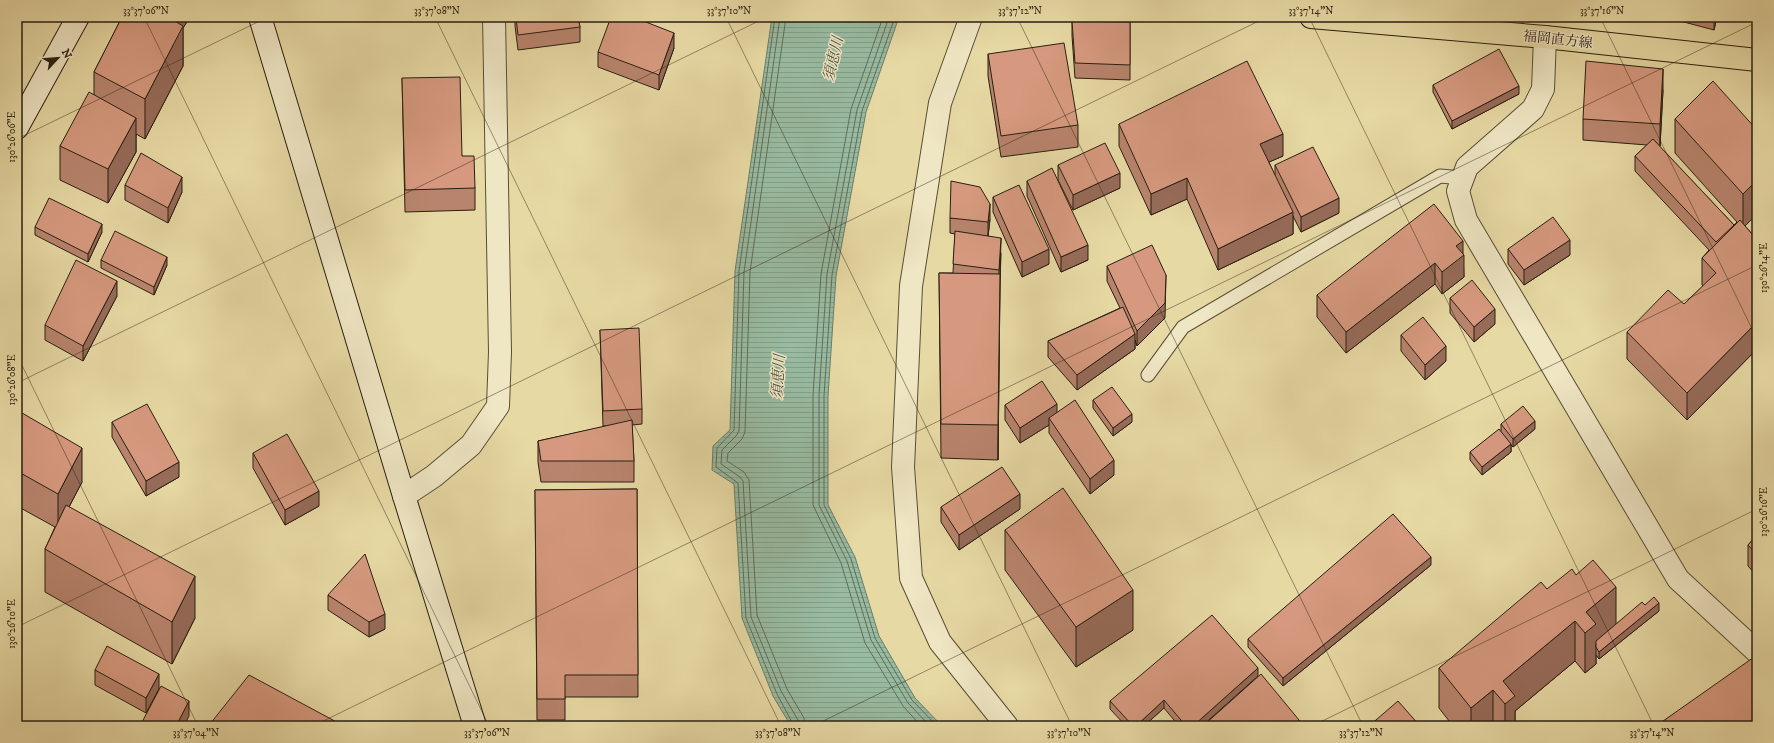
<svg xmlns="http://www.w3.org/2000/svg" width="1774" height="743" viewBox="0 0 1774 743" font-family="'IM FELL DW Pica','Noto Serif JP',serif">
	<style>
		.water { fill: url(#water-rules); stroke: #6c7d68 }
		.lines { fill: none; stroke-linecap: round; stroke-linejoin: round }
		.shore { stroke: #606d59; stroke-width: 1 }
		.lane-casing { stroke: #584e35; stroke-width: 15 }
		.street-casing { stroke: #584e35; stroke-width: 24 }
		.secondary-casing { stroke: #291f10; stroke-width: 24 }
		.primary-casing { stroke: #291f10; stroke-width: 24 }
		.lane { stroke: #efe6c4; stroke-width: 13 }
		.street { stroke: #efe6c4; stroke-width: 22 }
		.secondary { stroke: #efe6c4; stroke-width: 22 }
		.primary { stroke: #e7d9a4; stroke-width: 22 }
		.wall { fill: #b8846d; stroke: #291f10 }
		.shaded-wall { fill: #966b59; stroke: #291f10 }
		.building { fill: #d6997f; stroke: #291f10 }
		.ticks { fill: none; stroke: #291f10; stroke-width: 1; stroke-opacity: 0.45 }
		.labels { text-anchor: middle; stroke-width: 3; stroke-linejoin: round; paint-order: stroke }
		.street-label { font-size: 14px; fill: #291f10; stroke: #efe6c4 }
		.water-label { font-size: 15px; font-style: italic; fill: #4a4e3c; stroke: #efe6c4 }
		.neatline { fill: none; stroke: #291f10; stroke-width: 1.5 }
		.ticks-label { font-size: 10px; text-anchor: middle; fill: #291f10 }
	</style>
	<defs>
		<pattern id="water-rules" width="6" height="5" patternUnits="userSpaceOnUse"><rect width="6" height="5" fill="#98bba2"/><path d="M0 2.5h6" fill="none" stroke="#83a08a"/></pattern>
	</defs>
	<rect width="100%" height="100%" fill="#e7d9a4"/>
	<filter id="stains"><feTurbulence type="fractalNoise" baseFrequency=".005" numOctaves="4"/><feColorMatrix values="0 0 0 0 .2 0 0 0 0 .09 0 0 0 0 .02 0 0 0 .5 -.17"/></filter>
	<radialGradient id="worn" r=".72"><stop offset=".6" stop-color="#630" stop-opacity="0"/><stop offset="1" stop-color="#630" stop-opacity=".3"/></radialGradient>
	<path class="water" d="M772,17h127l-33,95 -30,164 -8,120v109l27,52 24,79 36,62 27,28h-151l-18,-30 -31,-78 -8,-134 -22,-14 1,-24 17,-16 5,-159z"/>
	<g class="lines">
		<g class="shore">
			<path d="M775,17l-36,254 -5,159 -17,18 -1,19 22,16 8,135 31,76 17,32"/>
			<path d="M780,17l-36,255 -5,159 -3,5 -14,14 -1,14 19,13 3,4 8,136 30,74 17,29 1,6"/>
			<path d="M786,17l-36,255 -5,160 -3,7 -14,14 -1,8 17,11 5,8 8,135 30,74 17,29 1,8"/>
			<path d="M883,17l-32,92 -30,165 -8,121v110l28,58 24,80 38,63 18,20"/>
			<path d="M889,17l-32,93 -30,164 -8,121v110l28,56 24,79 37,63 22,23"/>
			<path d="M895,17l-33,94 -30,164 -8,121v109l27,54 24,79 37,62 25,26"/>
		</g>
		<g class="lane-casing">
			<path id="lane" d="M1148,375l35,-48 257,-151 23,2"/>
		</g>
		<g class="street-casing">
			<g id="street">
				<path d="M971,17l-31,86 -29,183 -8,181 8,111 29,64 67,84"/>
				<path d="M1545,37l-2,52 -10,20 -66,58 -9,24 8,29 212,359 79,73"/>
				<path d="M404,496l30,-20 37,-31 27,-39 2,-54 -6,-335"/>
			</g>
		</g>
		<g class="secondary-casing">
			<g id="secondary">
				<path d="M260,17l144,479 71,230"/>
				<path d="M17,128l61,-111"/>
			</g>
		</g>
		<g class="primary-casing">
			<path id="primary" d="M1311,17l234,20 212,23"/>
		</g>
		<use href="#lane" class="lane"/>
		<use href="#street" class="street"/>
		<use href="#secondary" class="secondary"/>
		<use href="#primary" class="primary"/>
	</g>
	<g class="wall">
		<path d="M122,17h68l-7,11v38l-38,73 -9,-5v18l-28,51 -48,-23v-34l34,-51v-23z"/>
		<path d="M515,17h63l2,10v15l-62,8 -3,-24z"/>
		<path d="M1665,17h52l-3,13z"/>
		<path d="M1072,21l58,1v58l-55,-2 -3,-42z"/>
		<path d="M674,48l-15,42 -61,-23v-15z"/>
		<path d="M988,54l90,71v22l-77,10 -13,-81z"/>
		<path d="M402,78l60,78 13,32v22l-70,2z"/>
		<path d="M1433,85l86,9 -67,35 -19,-37z"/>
		<path d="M1663,90l-3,56h-1l75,79 3,-3 -62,-69v-34l82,11 -12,96 7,8 5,-5v120l-70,71 -60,-61v-27l57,-28 19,-18 -1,-1v-27l7,-8 -74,-79v-15l12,-11 -64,-5v-21z"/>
		<path d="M1119,124l164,32 -14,6 6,14v-11l64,48 -38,19 -8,-16v18l-75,36 -31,-71 -36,16 -32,-69z"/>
		<path d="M1058,165l62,23 -47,22 -15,-30z"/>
		<path d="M1027,181l61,79 -27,12 -34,-76z"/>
		<path d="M125,185l57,7 -14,31 -43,-23z"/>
		<path d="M993,197l56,67 -27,13 -29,-65z"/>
		<path d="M950,218l40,1 -2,17 13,17 -1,30 -2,177 -57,-2 -2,-185h14l2,-39 -5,-1z"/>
		<path d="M35,227l67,5 -14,30 -53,-27z"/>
		<path d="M1508,249l62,6 -46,30 -16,-21z"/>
		<path d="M1463,254l1,23 -22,17 -7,-10 -89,69 -29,-36v-22z"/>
		<path d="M101,260l66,5 -13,30 -53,-27z"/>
		<path d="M1107,266l58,52 -28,28 -2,-6v9l-58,41 -29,-33v-16l72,-33 -13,-27z"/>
		<path d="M117,296l-34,65 -38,-21v-15z"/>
		<path d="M1450,298l45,26 -21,18 -24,-29z"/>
		<path d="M600,330l42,79v15l-10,1 2,36v21h-93l-3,-20v-21l70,-15h-5z"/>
		<path d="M1401,335l45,26 -21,19 -24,-29z"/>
		<path d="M1093,400l39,22 -19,14 -20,-28z"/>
		<path d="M1005,405l52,7 57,63 -24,19 -41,-61v-8l-29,18 -15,-23z"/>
		<path d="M17,410l65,72 -13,25 126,111 -23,46 -127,-72v-43l10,-22 -38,-21z"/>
		<path d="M112,422l67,55 -33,19 -34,-59z"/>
		<path d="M1501,424l34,5 -22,18 -2,-2v7l-29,23 -12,-15v-8l31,-21z"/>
		<path d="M253,453l66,53 -34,19 -32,-57z"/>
		<path d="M637,489l1,208h-73v23h-28l-2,-230z"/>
		<path d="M941,507l79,2 -61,41 -18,-28z"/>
		<path d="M1005,530l128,100 -57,37 -71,-97z"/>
		<path d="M1757,535v41l-9,-10v-21z"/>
		<path d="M1431,565l-148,121 -35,-39v-8z"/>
		<path d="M1547,589l69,35 29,-19 14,6 -60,48 -3,-4v9l-11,9 -10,-12 -60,50v15h-62l-14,-18v-40z"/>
		<path d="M328,595l57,34 -16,8 -41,-27z"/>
		<path d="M95,670l64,19 -13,24 -51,-28z"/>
		<path d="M1258,676l-56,50h-23l-15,-18 -20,18h-18l-16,-17v-8z"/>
	</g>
	<g class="shaded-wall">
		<path d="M173,17h17l-7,11v38l-38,73v-40l28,-54z"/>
		<path d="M1714,17h3l-3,13z"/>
		<path d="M674,33v15l-15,42v-15z"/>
		<path d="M1663,69v21l-3,56v-22z"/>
		<path d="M1519,86v8l-67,35v-8z"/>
		<path d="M136,118v34l-28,51v-34z"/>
		<path d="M1283,134v22l-23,10v-22z"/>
		<path d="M1120,173v15l-47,22v-15z"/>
		<path d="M182,177v15l-14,31v-15z"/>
		<path d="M1187,178v21l-36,16v-21z"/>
		<path d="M1757,180v34l-14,14v-34z"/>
		<path d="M1339,198v15l-38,19v-15z"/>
		<path d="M990,204v15l-2,18v-15z"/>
		<path d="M1293,212v22l-75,36v-21z"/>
		<path d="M102,224v8l-14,30v-8z"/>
		<path d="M1001,238l-1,45 -2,177 1,-190z"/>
		<path d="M1570,240v15l-46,30v-15z"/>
		<path d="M1463,241v15l1,-1v22l-22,17v-22l14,-26z"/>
		<path d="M1088,245v15l-27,12v-15z"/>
		<path d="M1049,249v15l-27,13v-15z"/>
		<path d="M167,257v8l-13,30v-8z"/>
		<path d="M1435,263v21l-89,69v-21z"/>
		<path d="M1166,275l-1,43 -28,28v-15z"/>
		<path d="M117,281v15l-34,65v-15z"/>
		<path d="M1495,309v15l-21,18v-15z"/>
		<path d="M1757,322v27l-70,71v-27z"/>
		<path d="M1135,334v15l-58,41v-15z"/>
		<path d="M1446,346v15l-21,19v-15z"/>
		<path d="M1057,404v15l-8,-1v7l-29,18v-15z"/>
		<path d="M1132,414v8l-19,14v-8z"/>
		<path d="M1535,421v8l-22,18v-8z"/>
		<path d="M1511,444v8l-29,23v-8z"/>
		<path d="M82,448v34l-24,46v-34z"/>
		<path d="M1114,460v15l-24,19v-15z"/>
		<path d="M179,462v15l-33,19v-15z"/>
		<path d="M319,491v15l-34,19v-15z"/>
		<path d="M1020,494v15l-61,41v-15z"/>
		<path d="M1431,557v8l-148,121v-8z"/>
		<path d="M195,576v42l-23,46v-42z"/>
		<path d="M1616,587v40l-20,17v20l-11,9v-40l1,-21z"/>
		<path d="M1133,590v40l-57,37v-40z"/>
		<path d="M1659,603v8l-60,48v-7z"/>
		<path d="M385,614v15l-16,8v-15z"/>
		<path d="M1575,621v40l-60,50v15h-10v-22l-2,-23z"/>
		<path d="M1258,668v8l-56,50h-9z"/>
		<path d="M159,674v15l-13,24v-15z"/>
		<path d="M1493,690v36h-22v-18z"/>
		<path d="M1164,700v8l-20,18h-8z"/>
		<path d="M189,701v15l-5,10h-8z"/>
	</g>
	<g class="building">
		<path d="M122,17h46l15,9 -38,73 -51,-27z"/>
		<path d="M516,17h62l2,10 -62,8z"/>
		<path d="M611,17h22l41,16 -15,42 -61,-23z"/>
		<path d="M1072,21l58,1v43l-55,-2z"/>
		<path d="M1064,43l14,82 -77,11 -13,-82z"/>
		<path d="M1499,49l20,37 -67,35 -19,-36z"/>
		<path d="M1247,61l36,73 -23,10 33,68 -75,37 -31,-71 -36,16 -32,-70z"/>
		<path d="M1586,61l77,8 -3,55 -77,-5z"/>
		<path d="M460,77l2,79h12l1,32 -70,2 -3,-112z"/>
		<path d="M1713,81l44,49v50l-14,14 -68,-75z"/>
		<path d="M89,92l47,26 -28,51 -48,-23z"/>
		<path d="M1653,139l81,86 -18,17 -81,-86z"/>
		<path d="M1105,143l15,30 -47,22 -15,-30z"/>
		<path d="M1313,147l26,51 -38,19 -26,-52z"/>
		<path d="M141,153l41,24 -14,31 -43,-23z"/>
		<path d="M1052,168l36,77 -27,12 -34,-76z"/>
		<path d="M951,181l29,6 10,17 -2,18 -38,-4z"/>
		<path d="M1019,185l30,64 -27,13 -29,-65z"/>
		<path d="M49,198l53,26 -14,30 -53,-27z"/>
		<path d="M1434,204l29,37 -7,5 8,9 -22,17 -7,-9 -89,69 -29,-37z"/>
		<path d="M1553,217l17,23 -46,30 -16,-21z"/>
		<path d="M1740,220l12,14 5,-5v93l-70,71 -60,-61 41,-42 16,14 32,-31 -14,-15z"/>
		<path d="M115,231l52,26 -13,30 -53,-27z"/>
		<path d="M955,231l46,7 -2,32 -46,-6z"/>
		<path d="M1152,245l14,30 -1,28 -28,28 -30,-65z"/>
		<path d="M76,260l41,21 -34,65 -38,-21z"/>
		<path d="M939,273l61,1 -2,151 -57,-1z"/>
		<path d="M1472,280l23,29 -21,18 -24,-29z"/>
		<path d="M1123,307l12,27 -58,41 -29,-34z"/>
		<path d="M1423,317l23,29 -21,19 -24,-30z"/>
		<path d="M639,328l3,81 -39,2 -3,-81z"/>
		<path d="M1042,381l15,23 -37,24 -15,-23z"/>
		<path d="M1112,387l20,27 -19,14 -20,-28z"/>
		<path d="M1075,400l39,60 -24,19 -41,-61z"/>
		<path d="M147,404l32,58 -33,19 -34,-59z"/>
		<path d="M1523,406l12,15 -22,18 -12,-15z"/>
		<path d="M17,410l65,38 -24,46 -41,-23z"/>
		<path d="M632,420l2,41h-93l-3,-20z"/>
		<path d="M1499,429l12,15 -29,23 -12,-15z"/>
		<path d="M287,434l32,57 -34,19 -32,-57z"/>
		<path d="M1002,467l18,27 -61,41 -18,-28z"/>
		<path d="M1063,488l70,102 -57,37 -71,-97z"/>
		<path d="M637,489l1,186h-73v24h-28l-2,-209z"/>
		<path d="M66,505l129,71 -23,46 -127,-73z"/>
		<path d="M1393,514l38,43 -148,121 -35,-39z"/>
		<path d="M1757,535v20l-9,-10z"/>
		<path d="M365,554l20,60 -16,8 -41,-27z"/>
		<path d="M1593,560l23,27 -30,25 10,12 -11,9 -10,-12 -72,60 12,15 -10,8 -12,-14 -22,18 -32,-40 102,-86 6,7 25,-20 4,6z"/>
		<path d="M1654,597l5,6 -60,49 -3,-5v-6l46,-39 3,3z"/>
		<path d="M1212,615l46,53 -65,58h-7l-22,-26 -28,26h-3l-23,-25z"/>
		<path d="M107,646l52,28 -13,24 -51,-28z"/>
		<path d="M1757,655v71h-101z"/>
		<path d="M1261,674l43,52h-101z"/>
		<path d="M249,675l95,51h-134v-2z"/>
		<path d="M161,686l28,15 -13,25h-36z"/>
		<path d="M1398,701l22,25h-51z"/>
	</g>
	<path class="ticks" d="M144,17l345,709M435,17l346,709M726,17l346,709M1017,17l346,709M1309,17l345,709M1600,17l157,322M17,139l251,-122M17,355l181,371M17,383l750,-366M17,627l1250,-610M313,726l1444,-704M813,726l944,-461M1312,726l445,-217"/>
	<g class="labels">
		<g class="street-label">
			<text transform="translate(1558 39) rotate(6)" y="5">福岡直方線</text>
		</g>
		<g class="water-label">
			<text transform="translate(833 59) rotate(-77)" y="5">須恵川</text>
			<text transform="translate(778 377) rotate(-86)" y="5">須恵川</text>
		</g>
	</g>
	<rect width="1774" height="743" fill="none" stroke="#e7d9a4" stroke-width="44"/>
	<g transform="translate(58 58) rotate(64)" stroke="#efe6c4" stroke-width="3" paint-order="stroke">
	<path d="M0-3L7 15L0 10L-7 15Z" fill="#291f10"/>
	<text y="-6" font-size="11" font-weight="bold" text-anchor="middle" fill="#291f10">N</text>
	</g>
	<rect x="22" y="22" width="1730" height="699" class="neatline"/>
	<g class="ticks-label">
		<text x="146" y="14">33°37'06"N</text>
		<text x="437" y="14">33°37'08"N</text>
		<text x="729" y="14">33°37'10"N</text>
		<text x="1020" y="14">33°37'12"N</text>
		<text x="1311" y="14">33°37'14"N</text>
		<text x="1602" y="14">33°37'16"N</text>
		<text transform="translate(11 137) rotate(-90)" y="4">130°26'06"E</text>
		<text transform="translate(1763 268) rotate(-90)" y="4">130°26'14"E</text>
		<text transform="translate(11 380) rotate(-90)" y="4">130°26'08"E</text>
		<text transform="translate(1763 512) rotate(-90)" y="4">130°26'16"E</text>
		<text transform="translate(11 624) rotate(-90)" y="4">130°26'10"E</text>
		<text x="196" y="736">33°37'04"N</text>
		<text x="487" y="736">33°37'06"N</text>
		<text x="778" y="736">33°37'08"N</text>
		<text x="1069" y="736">33°37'10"N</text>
		<text x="1361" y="736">33°37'12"N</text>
		<text x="1652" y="736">33°37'14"N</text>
	</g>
	<rect width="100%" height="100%" filter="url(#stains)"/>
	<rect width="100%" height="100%" fill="url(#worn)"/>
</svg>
